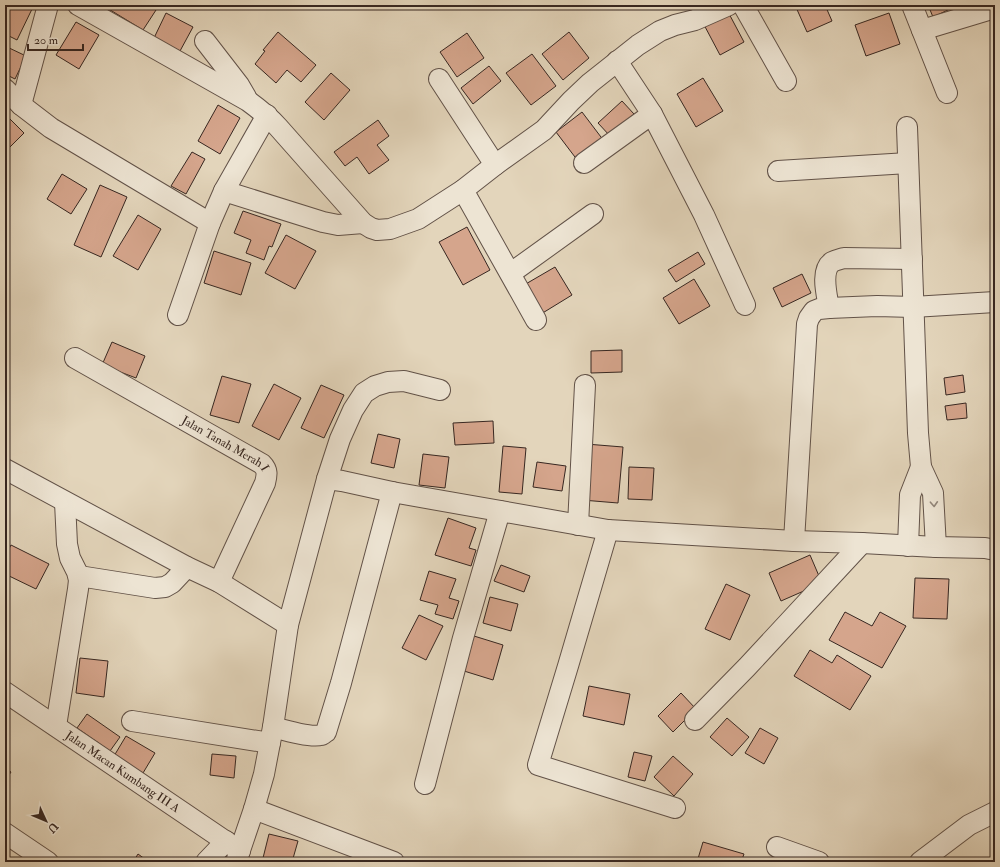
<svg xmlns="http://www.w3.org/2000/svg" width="1000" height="867" viewBox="0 0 1000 867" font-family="'IM FELL Double Pica',serif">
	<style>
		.building { fill: #d5a58c; stroke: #372721 }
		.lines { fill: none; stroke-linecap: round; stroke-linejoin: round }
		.minor-casing { stroke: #625248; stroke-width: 22 }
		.minor { stroke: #ede4d3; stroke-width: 20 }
		.oneway { stroke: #92867a }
		.labels { text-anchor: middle; stroke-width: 4; stroke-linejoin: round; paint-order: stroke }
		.street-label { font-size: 12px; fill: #372721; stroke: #ede4d3 }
	</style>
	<rect width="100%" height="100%" fill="#e3d5bb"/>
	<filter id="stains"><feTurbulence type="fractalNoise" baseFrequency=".005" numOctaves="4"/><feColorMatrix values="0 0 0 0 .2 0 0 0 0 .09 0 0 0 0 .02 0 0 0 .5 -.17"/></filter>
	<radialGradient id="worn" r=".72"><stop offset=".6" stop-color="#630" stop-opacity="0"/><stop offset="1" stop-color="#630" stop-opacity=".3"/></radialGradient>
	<g class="building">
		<path d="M11,5h18l4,2 -16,33 -12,-6v-18z"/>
		<path d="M109,5h38l9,5 -13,20 -36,-22z"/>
		<path d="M795,5h30l7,16 -25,11z"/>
		<path d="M928,5h20l2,4 -17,8z"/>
		<path d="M726,8l18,34 -24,13 -18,-34z"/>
		<path d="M166,13l27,14 -13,24 -26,-13z"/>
		<path d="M889,13l11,31 -34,12 -11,-31z"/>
		<path d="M76,22l23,13 -20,34 -23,-14z"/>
		<path d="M278,32l38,33 -15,17 -14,-12 -11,13 -21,-19 10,-13 -2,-1z"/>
		<path d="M569,32l20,26 -26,22 -21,-26z"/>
		<path d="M467,33l17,25 -27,19 -17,-25z"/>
		<path d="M5,46l21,10 -11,23 -10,-5z"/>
		<path d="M532,54l24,32 -25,19 -25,-32z"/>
		<path d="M489,66l12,15 -28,23 -12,-16z"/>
		<path d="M331,73l19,17 -26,30 -19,-18z"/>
		<path d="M703,78l20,33 -27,16 -19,-33z"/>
		<path d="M622,101l12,13 -24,22 -12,-13z"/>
		<path d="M218,105l22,13 -20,36 -22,-13z"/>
		<path d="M582,112l22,29 -26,20 -22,-29z"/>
		<path d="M5,114l19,19 -19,19z"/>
		<path d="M378,120l11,16 -12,9 12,15 -20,14 -12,-17 -12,9 -11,-14z"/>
		<path d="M192,152l13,7 -19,35 -15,-8z"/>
		<path d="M62,174l25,15 -16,25 -24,-15z"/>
		<path d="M100,185l27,12 -26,60 -27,-12z"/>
		<path d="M243,211l38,13 -9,23 -3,-1 -5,14 -18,-7 5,-13 -17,-7z"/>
		<path d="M138,215l23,14 -23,41 -25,-14z"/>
		<path d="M467,227l23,43 -27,15 -24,-43z"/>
		<path d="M286,235l30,16 -21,38 -30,-16z"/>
		<path d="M214,251l37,12 -10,32 -37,-12z"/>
		<path d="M698,252l7,12 -29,18 -8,-12z"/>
		<path d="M555,267l17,28 -31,19 -17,-29z"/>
		<path d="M802,274l9,19 -29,14 -9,-19z"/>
		<path d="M694,279l16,27 -31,18 -16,-26z"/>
		<path d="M112,342l33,14 -9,22 -34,-13z"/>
		<path d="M622,350v22l-31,1v-22z"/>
		<path d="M963,375l2,17 -19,3 -2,-17z"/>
		<path d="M222,376l29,8 -12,39 -29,-8z"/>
		<path d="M274,384l27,14 -22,42 -27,-14z"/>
		<path d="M321,385l23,10 -20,43 -23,-10z"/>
		<path d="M966,403l1,15 -20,2 -2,-14z"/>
		<path d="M493,421l1,22 -39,2 -2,-22z"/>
		<path d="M378,434l22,5 -6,29 -23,-5z"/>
		<path d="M586,444l37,3 -5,56 -36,-3z"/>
		<path d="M503,446l23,2 -4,46 -23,-2z"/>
		<path d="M423,454l26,3 -4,31 -26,-3z"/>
		<path d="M537,462l29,4 -4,25 -29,-4z"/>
		<path d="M629,467l25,1 -2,32 -24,-1z"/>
		<path d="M448,518l28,10 -7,20 7,2 -5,16 -36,-11z"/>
		<path d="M11,545l38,19 -13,25 -31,-15v-18z"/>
		<path d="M810,555l12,28 -41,18 -12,-28z"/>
		<path d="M501,565l29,11 -6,16 -30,-11z"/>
		<path d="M429,571l27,8 -7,19 10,3 -6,18 -18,-5 3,-9 -18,-5z"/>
		<path d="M915,578l34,1 -2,40 -34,-1z"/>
		<path d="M726,584l24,11 -20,45 -25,-11z"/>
		<path d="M490,597l28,7 -7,27 -28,-8z"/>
		<path d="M845,612l27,14 8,-14 26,14 -24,42 -53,-28z"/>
		<path d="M419,615l24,11 -17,34 -24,-12z"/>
		<path d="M474,636l29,9 -10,35 -29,-9z"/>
		<path d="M810,650l22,13 5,-8 34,21 -21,34 -56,-34z"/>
		<path d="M80,658l28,3 -4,36 -28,-4z"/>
		<path d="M589,686l41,8 -6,31 -41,-9z"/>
		<path d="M681,693l15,16 -23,23 -15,-16z"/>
		<path d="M87,714l33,23 -10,14 -33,-23z"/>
		<path d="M727,718l22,19 -17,19 -22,-19z"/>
		<path d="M760,728l18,10 -14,26 -19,-11z"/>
		<path d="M126,736l29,17 -12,20 -29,-17z"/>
		<path d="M634,752l18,4 -7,25 -17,-4z"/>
		<path d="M212,754l24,2 -2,22 -24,-3z"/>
		<path d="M673,756l20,18 -19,22 -20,-19z"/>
		<path d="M5,768l6,4 -6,9z"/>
		<path d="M269,834l29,7 -6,21h-14l-15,-4z"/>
		<path d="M703,842l41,12 -3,8h-44z"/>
		<path d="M138,854l11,8h-16z"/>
	</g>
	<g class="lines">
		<g class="minor-casing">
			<g id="minor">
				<path d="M78,5l170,96c11,8 21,16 30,26l85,96 8,5 6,2 13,-1 28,-10 45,-29 32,-25 49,-35 27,-29 19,-18 48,-38 22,-14 15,-6 20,-5 34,-15"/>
				<path d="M743,5l43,76"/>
				<path d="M912,5l35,88"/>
				<path d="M922,30l73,-22"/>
				<path d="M205,41l34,44 7,12"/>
				<path d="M617,61l35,53 52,101 41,90"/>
				<path d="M439,79l56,86"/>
				<path d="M5,89l16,16 30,23 159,95"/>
				<path d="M21,105l27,-100"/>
				<path d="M907,127l11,306 3,34 12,26 3,54"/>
				<path d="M584,163l68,-49"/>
				<path d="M778,171l130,-8"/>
				<path d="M463,190l73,130"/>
				<path d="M224,191l99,31 15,3 25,-2"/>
				<path d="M511,273l82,-59"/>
				<path d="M829,308c-2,-13 -9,-37 3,-46 4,-2 9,-3 12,-4l68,1"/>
				<path d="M178,315l32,-92 14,-32 43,-76"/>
				<path id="s1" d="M75,358l187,106c6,6 5,11 3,19l-46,99"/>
				<path d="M5,469l182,98 32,15 69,43"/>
				<path d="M327,479l15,2 50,11 216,38 186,11 68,2 74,4 49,1 10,2"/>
				<path d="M578,525l7,-140"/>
				<path d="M608,530l-40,136 -30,99 137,43"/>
				<path d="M794,541l13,-217 2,-6 5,-7 5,-2 10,-1 48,-2 36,1 82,-5"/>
				<path d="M908,546l2,-51 11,-28"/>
				<path d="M79,576l76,12 10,-1 7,-4 15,-16"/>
				<path id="s2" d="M5,692l235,159"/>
				<path d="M695,720l52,-53 115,-124"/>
				<path d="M132,721l138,22"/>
				<path d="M56,726l22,-137 1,-9 -2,-8 -7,-14 -3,-14 -2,-42"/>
				<path d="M273,727c11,3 38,11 48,8 2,0 3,-2 5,-3l15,-49 51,-191"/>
				<path d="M425,784l38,-146 37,-127"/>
				<path d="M254,809l140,53"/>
				<path d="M5,833l43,29"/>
				<path d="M777,847l42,15"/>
				<path d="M206,862l20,-21"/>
				<path d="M236,862l18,-53 10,-35 9,-47 15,-102 39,-146 13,-40 13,-29 11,-17 11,-7 13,-4 16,-1 36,9"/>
				<path d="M920,862l49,-37 26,-13"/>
			</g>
		</g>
		<use href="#minor" class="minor"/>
	</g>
	<defs><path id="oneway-chevron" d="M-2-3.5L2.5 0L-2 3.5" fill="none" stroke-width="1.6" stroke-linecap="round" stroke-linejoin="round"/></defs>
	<use class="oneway" href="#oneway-chevron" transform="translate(934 504) rotate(87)"/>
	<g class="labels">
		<g class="street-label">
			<text dy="4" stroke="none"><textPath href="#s1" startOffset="173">Jalan Tanah Merah I</textPath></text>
			<text dy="4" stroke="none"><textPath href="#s2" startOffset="142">Jalan Macan Kumbang III A</textPath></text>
		</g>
	</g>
	<rect width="1000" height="867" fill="none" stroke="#e3d5bb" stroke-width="20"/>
	<rect x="6" y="6" width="988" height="855" fill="none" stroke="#372721" stroke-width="2"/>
	<rect x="10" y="10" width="980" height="847" fill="none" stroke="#372721"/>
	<g transform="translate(46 821) rotate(134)" stroke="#ede4d3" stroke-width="3" paint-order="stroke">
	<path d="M0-3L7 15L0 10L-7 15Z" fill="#372721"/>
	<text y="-6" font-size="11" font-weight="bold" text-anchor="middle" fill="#372721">U</text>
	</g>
	<path d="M28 44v6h55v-6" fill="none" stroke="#372721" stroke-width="2"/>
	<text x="34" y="44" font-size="12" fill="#372721" stroke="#ede4d3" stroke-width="3" paint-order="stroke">20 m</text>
	<rect width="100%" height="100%" filter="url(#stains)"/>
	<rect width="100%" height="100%" fill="url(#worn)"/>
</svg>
